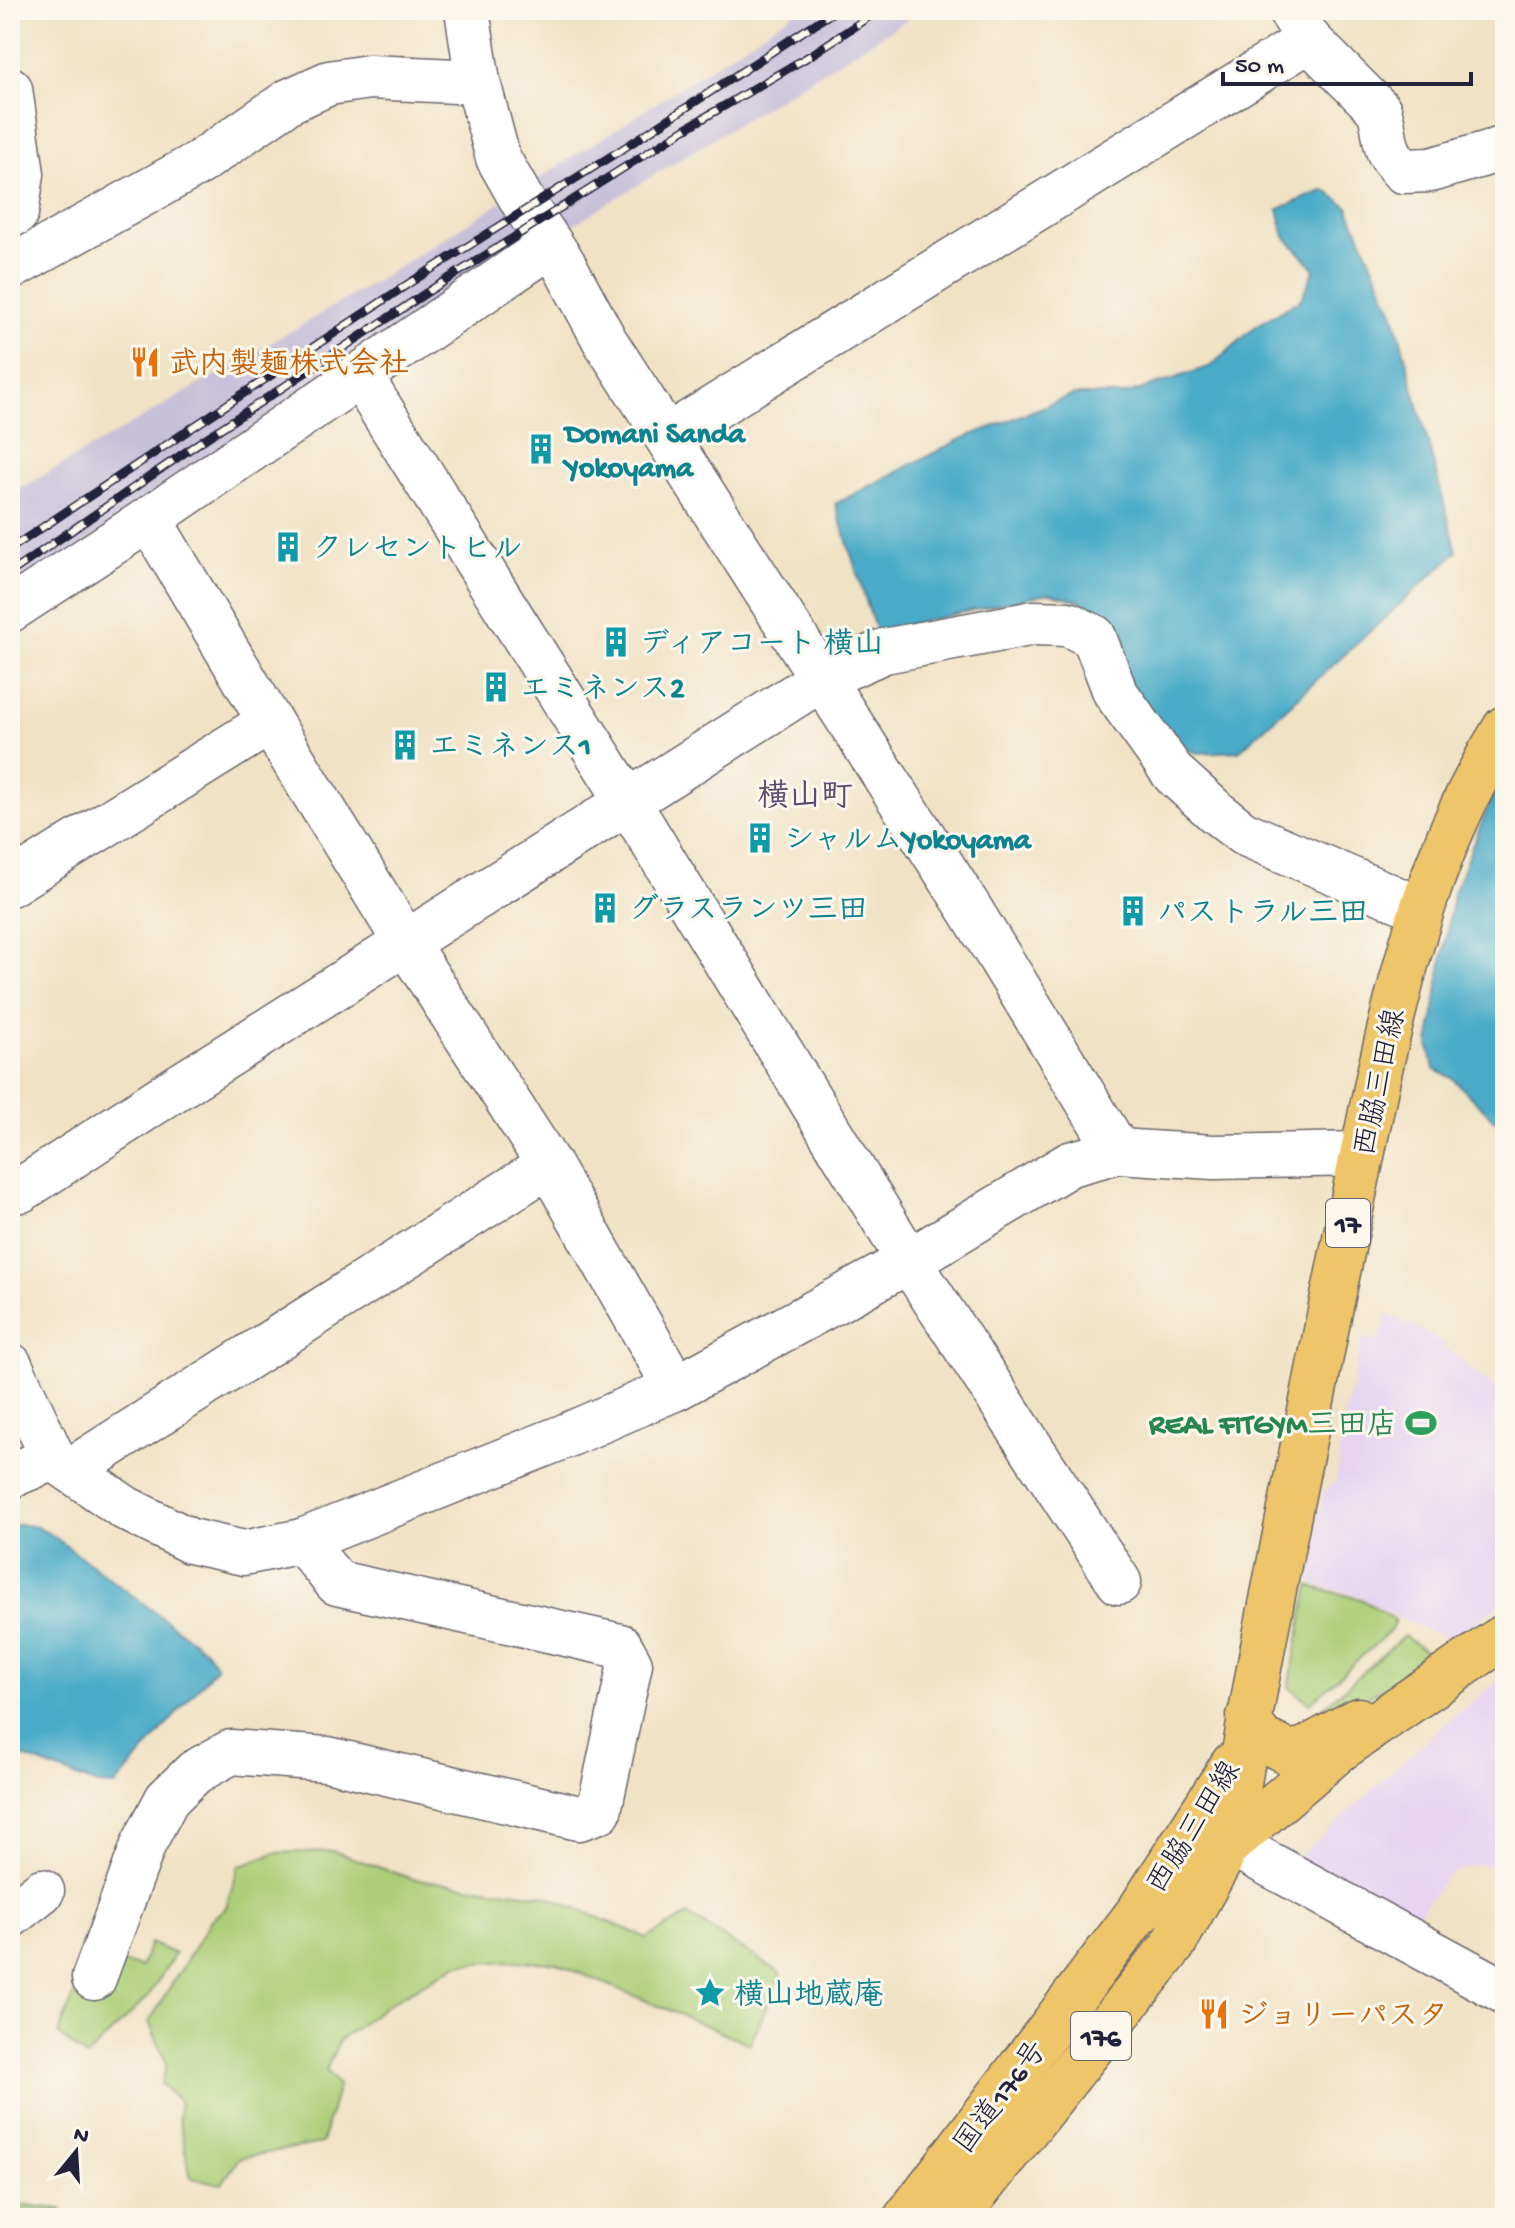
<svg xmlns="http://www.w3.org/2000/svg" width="1515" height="2228" viewBox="0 0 1515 2228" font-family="'Gochi Hand','Klee One',sans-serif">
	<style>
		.built { fill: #e5d3f1 }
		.industrial { fill: #c7c0d9 }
		.green { fill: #abce77; stroke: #667859; stroke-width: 2 }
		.forest { fill: #88b168; stroke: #556a52; stroke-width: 2 }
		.water { fill: #49abc8; stroke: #366682; stroke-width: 2 }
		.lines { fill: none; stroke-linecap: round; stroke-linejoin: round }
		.minor-casing { stroke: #6a656b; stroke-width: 47 }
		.major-casing { stroke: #6a656b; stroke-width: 47 }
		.highway-casing { stroke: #6a656b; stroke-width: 47 }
		.minor { stroke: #fff; stroke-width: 44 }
		.major { stroke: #eec569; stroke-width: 44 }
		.highway { stroke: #eec569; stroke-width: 44 }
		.rail-casing { stroke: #22223b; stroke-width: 9 }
		.rail { stroke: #fbf7ec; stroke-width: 6; stroke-dasharray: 18; stroke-linecap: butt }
		.labels { text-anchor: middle; stroke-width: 6; stroke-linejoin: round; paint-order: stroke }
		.shield { fill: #fbf7ec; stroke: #636270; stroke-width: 2 }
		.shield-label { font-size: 28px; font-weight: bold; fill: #22223b }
		.food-label { font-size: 30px; font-weight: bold; fill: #c56008; stroke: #fbf7ec; text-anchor: start }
		.culture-label { font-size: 30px; font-weight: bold; fill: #0d838f; stroke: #fbf7ec; text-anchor: start }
		.street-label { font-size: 30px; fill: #22223b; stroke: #fbf7ec }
		.leisure-label { font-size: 30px; font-weight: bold; fill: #27864d; stroke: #fbf7ec; text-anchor: end }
		.neighbourhood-label { font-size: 32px; font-weight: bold; fill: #5d4a6d; stroke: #fbf7ec }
	</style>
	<rect width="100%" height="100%" fill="#fbf7ec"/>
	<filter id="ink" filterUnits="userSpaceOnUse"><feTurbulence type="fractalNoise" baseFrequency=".0125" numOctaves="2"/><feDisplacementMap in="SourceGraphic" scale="16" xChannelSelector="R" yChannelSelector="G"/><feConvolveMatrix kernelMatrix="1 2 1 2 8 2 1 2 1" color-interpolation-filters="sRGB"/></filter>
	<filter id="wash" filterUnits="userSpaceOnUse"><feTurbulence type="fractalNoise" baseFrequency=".006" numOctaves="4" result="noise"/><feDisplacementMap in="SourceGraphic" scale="32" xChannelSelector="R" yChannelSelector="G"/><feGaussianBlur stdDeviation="1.8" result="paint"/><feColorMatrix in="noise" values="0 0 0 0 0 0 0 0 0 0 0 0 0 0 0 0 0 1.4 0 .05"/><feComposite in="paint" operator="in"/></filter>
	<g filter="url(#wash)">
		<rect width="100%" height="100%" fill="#f0e2c4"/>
		<g class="built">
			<path d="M1388,1315l39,17 78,65v204l-55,39 -58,-25 -33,-19 -47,-12 -4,-8 16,-86 12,-7 8,-66 19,-79 14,4z"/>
			<path d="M1505,1675v191l-30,-2 -27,11 -33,44 -121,-57 149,-137z"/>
		</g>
		<path class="industrial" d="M798,10h125l-362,222 -551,361v-98l365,-213 245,-155z"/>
		<g class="green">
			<path d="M1309,1586l52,13 34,21 -4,10 -81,73 -21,-16z"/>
			<path d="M1404,1636l31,22 -105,60 -9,-9z"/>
			<path d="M333,1851l79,28 135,17 100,42 41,-23 94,59 -32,70 -194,-81 -42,-2 -56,3 -73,42 -46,35 -13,29 12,15 -16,58 -83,15 -17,26 -31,-6 -13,-61 2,-15 -19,-18 6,-20 -18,-42 62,-102 15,-13 13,-41 36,-13z"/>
			<path d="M150,1943l25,11 -28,44 -61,59 -28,-23 18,-44 12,4 34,-31 19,4z"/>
		</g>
		<path class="forest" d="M10,2203l52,6 -2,9h-50z"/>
		<g class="water">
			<path d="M1325,190l23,17 46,107 63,238 -218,199 -41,2 -35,-11 -33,-48 -20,-70 -30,-23 -31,-8 -173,39 -41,-128 124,-64 114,-45h52l86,-29 45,-40 45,-27 14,-30 -30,-32 -7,-28z"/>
			<path d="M1505,771v359l-53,-52 -18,-9 -5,-25 24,-150 45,-112z"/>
			<path d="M20,1524l17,3 15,8 153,115 12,16 -102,120 -17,-1 -88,-33v-225z"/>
		</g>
	</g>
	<g filter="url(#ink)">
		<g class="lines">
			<g class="minor-casing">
				<g id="minor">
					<path d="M467,10l11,72 20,76 29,51 36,54 42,78 365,568 148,242"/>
					<path d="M1309,40l70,70c9,27 1,38 24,61l28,-1 74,-22"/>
					<path d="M10,89l12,85 -6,39"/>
					<path d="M10,268l189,-105 90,-62 40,-18 40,-6 109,5"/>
					<path d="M360,376l268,426 281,459 210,321"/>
					<path d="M668,436l641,-396 -19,-30"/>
					<path d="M149,519l121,203 136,221 143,222 127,223"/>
					<path d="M10,610l139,-91 402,-274"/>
					<path d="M10,884l260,-162"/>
					<path d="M10,1191l11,-1 140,-92 662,-420 61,-27 150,-28 34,1 26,13 21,55 59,82 42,38 27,21 177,76"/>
					<path d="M10,1365l43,93"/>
					<path d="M71,1470l478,-305"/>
					<path d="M10,1476l43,-18 72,50 65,33 54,12 58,-12 261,-104 113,-49 233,-127 161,-97 48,-13 95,6 149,-3"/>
					<path d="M1230,1843l275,149"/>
					<path d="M10,1916l32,-25"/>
					<path d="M94,1978l50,-135 23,-44 28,-27 36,-20 96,7 252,59 20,-7 31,-147 -10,-18 -283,-63 -35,-42"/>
				</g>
			</g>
			<g class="major-casing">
				<g id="major">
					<path d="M1249,1716l4,12 10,12 25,12 16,-2 54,-30"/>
					<path d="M1230,1843c25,-175 64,-349 98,-522 17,-81 33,-162 50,-243 29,-127 57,-238 127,-350"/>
					<path d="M1141,1908l92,-144"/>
				</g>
			</g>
			<g class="highway-casing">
				<g id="highway">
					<path d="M906,2218l230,-303 94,-72 110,-94 165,-113"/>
					<path d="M956,2218l217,-273 48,-86"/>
				</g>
			</g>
			<use href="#minor" class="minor"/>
			<use href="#major" class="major"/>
			<use href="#highway" class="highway"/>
			<g class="rail-casing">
				<g id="rail">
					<path d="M10,549l401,-267 213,-134 212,-138"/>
					<path d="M10,573l190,-131 229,-151 256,-162 126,-74 68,-45"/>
				</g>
			</g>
			<use href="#rail" class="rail"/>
		</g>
	</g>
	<defs>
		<g id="restaurant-bare" transform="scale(2.4)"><path d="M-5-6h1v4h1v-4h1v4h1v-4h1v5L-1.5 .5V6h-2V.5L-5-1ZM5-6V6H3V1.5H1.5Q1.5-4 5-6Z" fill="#e8710a" stroke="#fbf7ec" stroke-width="2.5" paint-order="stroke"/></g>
		<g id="building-bare" transform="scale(2.4)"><path d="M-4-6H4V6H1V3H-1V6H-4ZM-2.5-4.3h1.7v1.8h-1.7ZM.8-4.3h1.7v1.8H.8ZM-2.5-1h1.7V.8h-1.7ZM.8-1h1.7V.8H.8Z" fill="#0f9aa8" stroke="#fbf7ec" stroke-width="2.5" paint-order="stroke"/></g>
		<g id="stadium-bare" transform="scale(2.4)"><path d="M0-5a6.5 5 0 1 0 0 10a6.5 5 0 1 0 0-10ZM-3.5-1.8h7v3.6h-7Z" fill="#2e9e5b" stroke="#fbf7ec" stroke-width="2.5" paint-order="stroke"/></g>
		<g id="sight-bare" transform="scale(2.4)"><path d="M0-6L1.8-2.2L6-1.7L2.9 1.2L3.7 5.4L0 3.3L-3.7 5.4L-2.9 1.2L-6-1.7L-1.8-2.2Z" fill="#0f9aa8" stroke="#fbf7ec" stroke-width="2.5" paint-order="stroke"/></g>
	</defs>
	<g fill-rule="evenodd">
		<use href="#restaurant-bare" x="145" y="362"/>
		<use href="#building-bare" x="541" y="449"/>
		<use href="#building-bare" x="288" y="547"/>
		<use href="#building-bare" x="616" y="642"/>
		<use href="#building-bare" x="496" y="687"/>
		<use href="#building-bare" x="405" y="745"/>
		<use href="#building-bare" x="760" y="838"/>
		<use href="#building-bare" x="605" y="908"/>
		<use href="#building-bare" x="1133" y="911"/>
		<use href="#stadium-bare" x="1421" y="1423"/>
		<use href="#sight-bare" x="710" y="1993"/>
		<use href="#restaurant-bare" x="1214" y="2014"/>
	</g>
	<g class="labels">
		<g class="shield">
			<rect x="1326" y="1199" width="44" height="48" rx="6"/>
			<rect x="1071" y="2012" width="60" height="48" rx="6"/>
		</g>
		<g class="shield-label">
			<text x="1348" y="1233">17</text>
			<text x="1101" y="2046">176</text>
		</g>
		<g class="food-label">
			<text x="169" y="372">武内製麺株式会社</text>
			<text x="1238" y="2024">ジョリーパスタ</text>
		</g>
		<g class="culture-label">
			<text x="565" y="442">Domani Sanda<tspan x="565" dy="34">Yokoyama</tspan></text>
			<text x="312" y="557">クレセントヒル</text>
			<text x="640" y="652">ディアコート 横山</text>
			<text x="520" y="697">エミネンス2</text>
			<text x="429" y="755">エミネンス1</text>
			<text x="784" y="848">シャルムYokoyama</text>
			<text x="629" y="918">グラスランツ三田</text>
			<text x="1157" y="921">パストラル三田</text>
			<text x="734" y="2003">横山地蔵庵</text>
		</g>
		<g class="street-label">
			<text transform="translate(1378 1082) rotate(-78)" y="10">西脇三田線</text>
			<text transform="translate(1192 1826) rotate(-58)" y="10">西脇三田線</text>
			<text transform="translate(999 2096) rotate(-53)" y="10">国道176号</text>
		</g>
		<g class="leisure-label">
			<text x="1397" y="1433">REAL FITGYM三田店</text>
		</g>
		<g class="neighbourhood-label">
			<text x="805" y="805">横山町</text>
		</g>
	</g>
	<rect width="1515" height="2228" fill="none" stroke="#fbf7ec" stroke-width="40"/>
	<g transform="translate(76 2152) rotate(18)" stroke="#fbf7ec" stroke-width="6" paint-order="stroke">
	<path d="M0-6L14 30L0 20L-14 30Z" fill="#22223b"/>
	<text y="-12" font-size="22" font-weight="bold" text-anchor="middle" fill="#22223b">N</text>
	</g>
	<path d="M1223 72v12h248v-12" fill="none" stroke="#22223b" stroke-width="4"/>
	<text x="1235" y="72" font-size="24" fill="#22223b" stroke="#fbf7ec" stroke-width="6" paint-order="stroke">50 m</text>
</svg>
